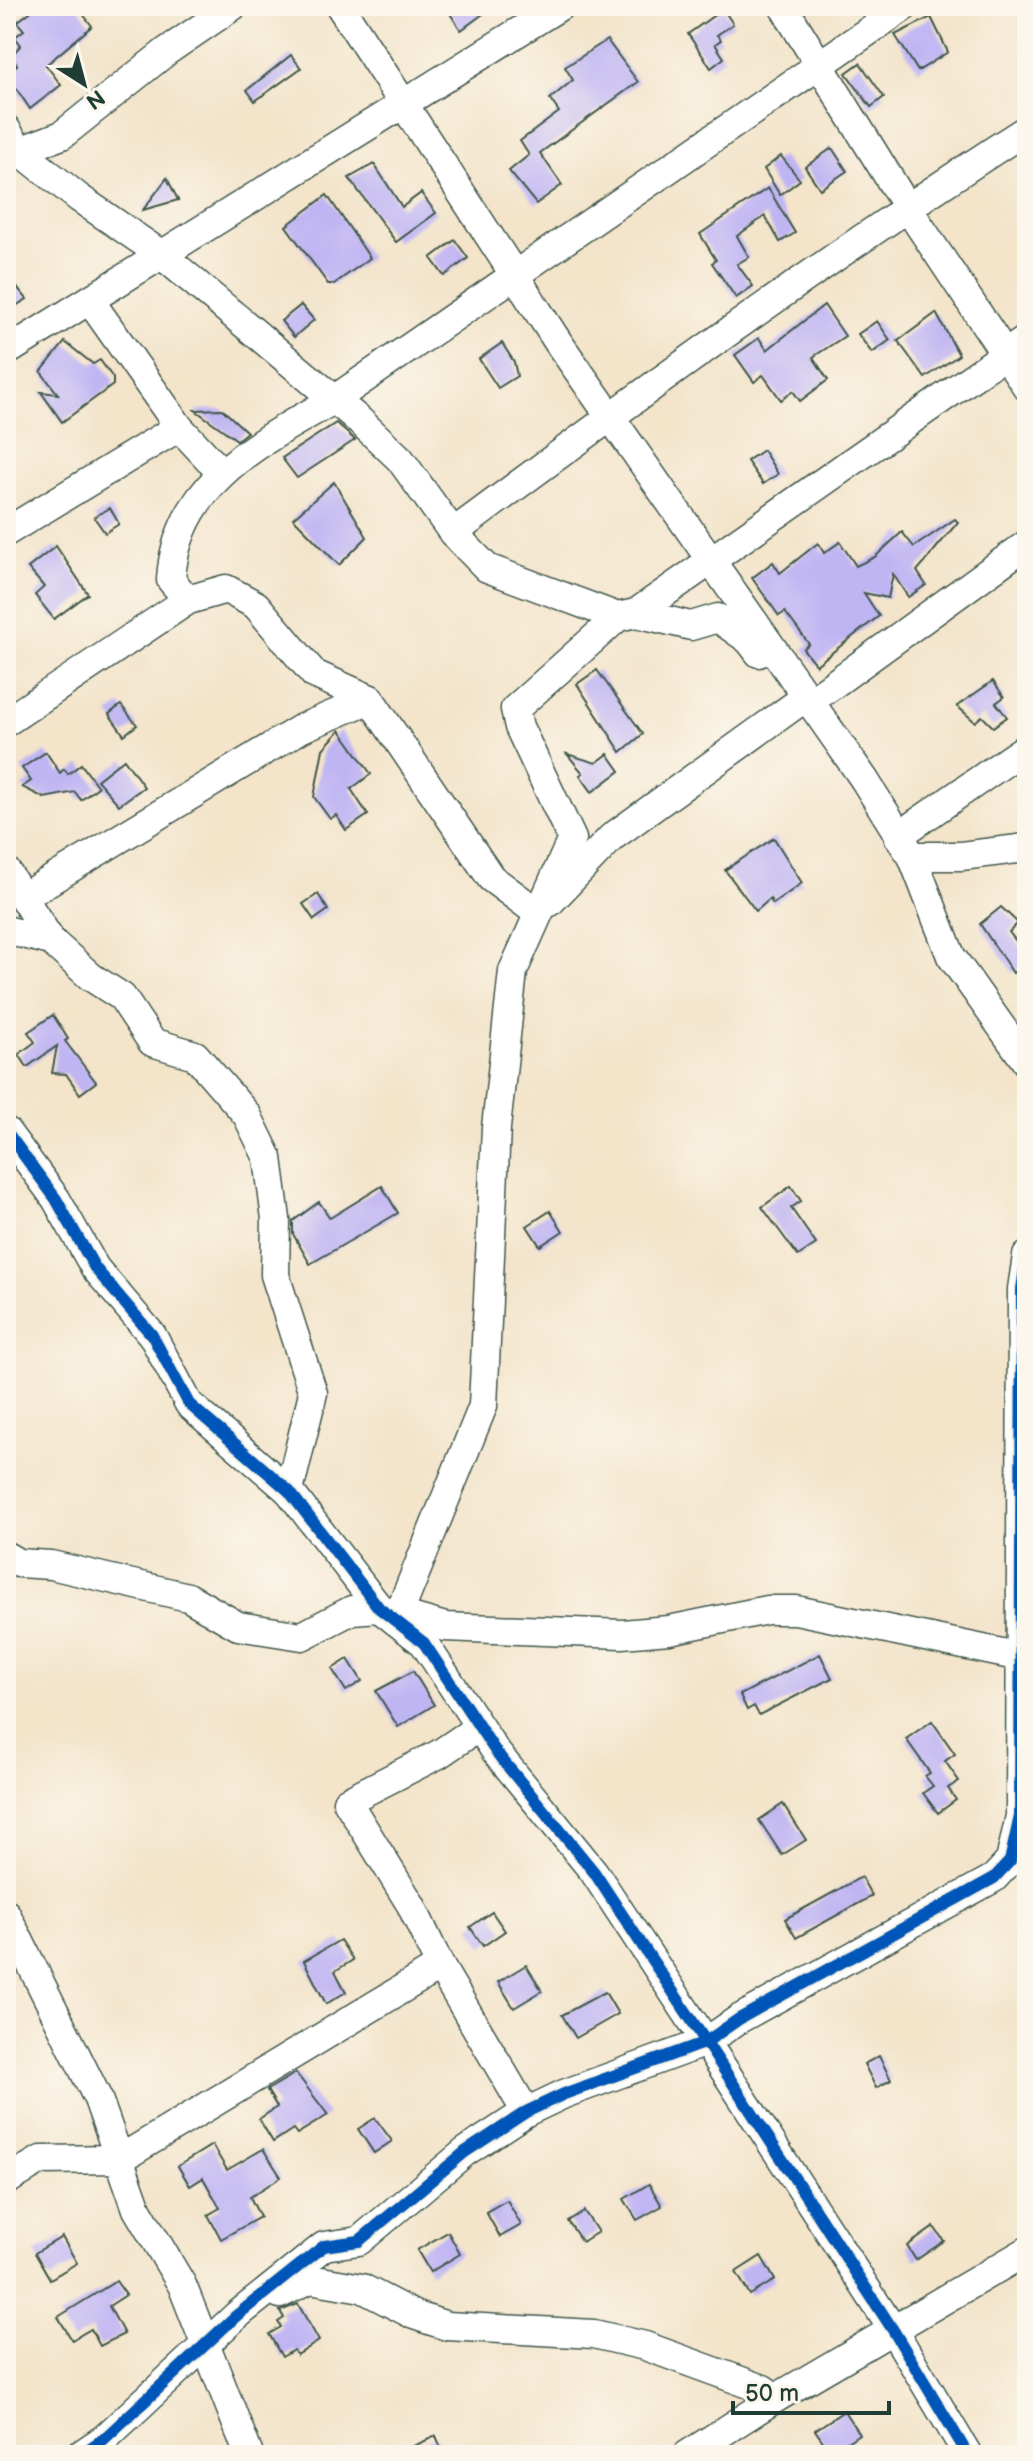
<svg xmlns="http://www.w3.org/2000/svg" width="1033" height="2461" viewBox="0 0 1033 2461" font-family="'Balsamiq Sans',sans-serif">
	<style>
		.building { fill: #c0b5f3 }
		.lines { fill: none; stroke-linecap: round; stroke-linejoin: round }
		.minor-casing { stroke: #3f564a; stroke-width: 31 }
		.minor { stroke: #fff; stroke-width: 28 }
		.cycleway-casing { stroke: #fbf7ec; stroke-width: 17 }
		.cycleway { stroke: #0057b8; stroke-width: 12 }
	</style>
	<rect width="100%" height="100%" fill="#fbf7ec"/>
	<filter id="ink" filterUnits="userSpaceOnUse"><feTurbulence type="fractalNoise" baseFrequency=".0125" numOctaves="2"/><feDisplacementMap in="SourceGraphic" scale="16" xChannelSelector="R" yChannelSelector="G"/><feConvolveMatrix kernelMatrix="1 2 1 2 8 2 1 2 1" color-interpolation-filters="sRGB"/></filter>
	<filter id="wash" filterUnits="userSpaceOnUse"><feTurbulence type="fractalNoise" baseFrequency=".006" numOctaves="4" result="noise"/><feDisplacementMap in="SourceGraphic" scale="32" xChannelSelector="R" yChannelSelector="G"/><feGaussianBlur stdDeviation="1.8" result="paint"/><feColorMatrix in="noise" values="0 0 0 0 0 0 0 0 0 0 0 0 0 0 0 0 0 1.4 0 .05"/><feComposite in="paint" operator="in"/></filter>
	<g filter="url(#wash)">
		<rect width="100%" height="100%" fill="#f3e4ca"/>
		<g id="blocks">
			<g class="building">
				<path d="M38,6h39l15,20 -46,39 15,20 -31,24 -24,-36 11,-8 -6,-9 10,-11 -6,-8 9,-7 -7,-8z"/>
				<path d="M445,6h49l-33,24z"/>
				<path d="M723,9l10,15 -16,11 4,5 -6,4 9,14 -13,10 -23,-34z"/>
				<path d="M931,17l17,35 -30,19 -23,-36z"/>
				<path d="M607,40l31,42 -98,71 22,32 -26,19 -27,-33 20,-16 -9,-14 39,-29 -9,-13 23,-19 -8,-13z"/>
				<path d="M291,55l10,13 -46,33 -8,-11z"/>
				<path d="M860,63l24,34 -13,10 -25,-34z"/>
				<path d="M832,148l15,23 -27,18 -15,-22z"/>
				<path d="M781,156l19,24 -20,15 -16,-26z"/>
				<path d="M374,164l28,43 19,-14 15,20 -40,29 -47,-64z"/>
				<path d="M167,178l11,22 -35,10z"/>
				<path d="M768,188l27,45 -15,9 -15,-26 -28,20 12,21 -12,7 16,22 -17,12 -24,-35 4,-3 -16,-26z"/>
				<path d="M327,195l43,63 -36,26h-6l-42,-58z"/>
				<path d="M455,240l13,18 -24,18 -13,-18z"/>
				<path d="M6,274l21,25 -21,13z"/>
				<path d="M301,305l13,15 -20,17 -13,-16z"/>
				<path d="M824,305l21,31 -32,21 15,23 -28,21 -7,-10 -12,9 -18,-25 -9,7 -19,-27 24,-17 8,12z"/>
				<path d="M936,313l23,42 -34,23 -27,-37z"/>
				<path d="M877,321l13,19 -18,13 -14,-19z"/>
				<path d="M65,342l28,22 7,-4 13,18v7l-51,37 -21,-30 17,2 -17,-22z"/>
				<path d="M502,343l12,19 3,14 -19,12 -19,-29z"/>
				<path d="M222,409l25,23 -10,8 -42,-30z"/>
				<path d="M336,423l19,17 -58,38 -15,-20z"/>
				<path d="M763,450l15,24 -15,10 -16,-23z"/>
				<path d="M334,482l33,55 -28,28 -46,-47z"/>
				<path d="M110,508l9,16 -14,9 -11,-16z"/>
				<path d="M955,519l3,3 -41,49 9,14 -18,12 -15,-23 -5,24 -24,-5 15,23 -63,49 -13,-16 6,-5 -24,-32 -6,4 -27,-38 21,-16 7,11 38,-30 6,10 16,-11 16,24 19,-9 27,-25 12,15z"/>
				<path d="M56,546l32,48 -34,25 -19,-24 9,-8 -16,-19z"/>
				<path d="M597,670l46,64 -22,18 -44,-68z"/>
				<path d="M993,681l11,16 -8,6 11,14 -14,10 -11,-11 -7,6 -18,-16z"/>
				<path d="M121,705l16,20 -13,10 -15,-21z"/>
				<path d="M340,730l31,44 -20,15 17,26 -22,15 -10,-15 -6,4 -16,-22 9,-48z"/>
				<path d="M46,752l14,21 4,-4 4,5 13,-10 17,23 -17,13 -6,-8 -31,6 -22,-11 9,-6 -9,-13z"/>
				<path d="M567,754l29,9 12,-9 12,17 -28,21 -12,-17 3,-2z"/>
				<path d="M124,759l20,28 -25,18 -22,-25z"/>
				<path d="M774,838l28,45 -29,21 -3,-5 -14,12 -31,-41z"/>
				<path d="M318,894l10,16 -14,10 -11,-16z"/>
				<path d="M1001,907l17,16 -9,9 18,23v7l-14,11 -33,-49z"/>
				<path d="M53,1015l15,24 -3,2 31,41 -16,12 -14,-20 -14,-1 5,-27 -30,21 -8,-13 16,-12 -7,-10z"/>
				<path d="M382,1186l16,27 -88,51 -17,-30v-13l26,-19 11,16z"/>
				<path d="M791,1186l10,15 -10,7 25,36 -18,12 -36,-49z"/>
				<path d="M550,1211l13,20 -23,15 -13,-20z"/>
				<path d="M820,1654l12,24 -73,37 -5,-9 -7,4 -7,-15z"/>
				<path d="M348,1659l14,22 -16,10 -14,-22z"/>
				<path d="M413,1671l21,34 -36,22 -22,-36z"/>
				<path d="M932,1721l23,33 -10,7 14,20 -11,7 8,12 -18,13 -15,-20 10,-7 -8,-10 5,-3 -24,-34z"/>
				<path d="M783,1804l23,36 -24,15 -23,-35z"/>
				<path d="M861,1877l11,19 -76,42 -11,-19z"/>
				<path d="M492,1912l13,19 -22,15 -13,-19z"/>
				<path d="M340,1940l13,20 -18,11 11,21 -20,12 -22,-43z"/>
				<path d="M526,1965l16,26 -28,17 -16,-26z"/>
				<path d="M605,1992l13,22 -42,24 -14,-23z"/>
				<path d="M879,2056l12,24 -15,8 -12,-24z"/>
				<path d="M296,2073l32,42 -31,19 -4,-5 -20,13 -14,-23 18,-12 -10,-17z"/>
				<path d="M375,2118l17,23 -18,12 -16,-24z"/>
				<path d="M212,2145l15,25 36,-21 18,28 -31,20 10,20 -39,22 -13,-24 12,-7 -17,-30 -13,8 -12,-20z"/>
				<path d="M649,2184l13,22 -25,14 -13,-21z"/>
				<path d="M507,2200l14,25 -21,12 -14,-25z"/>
				<path d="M584,2211l14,21 -16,10 -14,-21z"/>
				<path d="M934,2227l10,14 -28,19 -9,-14z"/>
				<path d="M448,2232l12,22 -30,18 -13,-22z"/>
				<path d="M62,2237l15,26 -27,16 -15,-26z"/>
				<path d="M761,2256l14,24 -25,15 -14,-23z"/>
				<path d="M116,2281l10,14 -17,11 15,28 -24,12 -9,-17 -19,11 -14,-23z"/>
				<path d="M298,2304l21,37 -22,14 -3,-5 -12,7 -13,-23 12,-7 -3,-5 6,-4 -4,-7z"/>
				<path d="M844,2411l15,23 -28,19 -16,-23z"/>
				<path d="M436,2436l8,19h-51z"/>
			</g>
		</g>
	</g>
	<g filter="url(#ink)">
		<use href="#blocks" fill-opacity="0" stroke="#3f564a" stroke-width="2"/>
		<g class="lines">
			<g class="minor-casing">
				<g id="minor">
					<path d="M340,6l218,336 306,437 48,77 39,100 76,107"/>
					<path d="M783,6l124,201 120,180"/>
					<path d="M6,129l14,22 59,47 83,57 198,166 40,38 53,74 34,35 131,49 18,-4 391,-274"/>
					<path d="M6,156l56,-21 105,-84 66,-45"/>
					<path d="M91,302l88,125 43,46"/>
					<path d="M6,352l554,-346"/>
					<path d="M6,532l173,-105"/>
					<path d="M453,533c188,-140 377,-277 574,-404"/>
					<path d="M188,600l-17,-20c5,-97 89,-138 164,-181l570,-393"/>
					<path d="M636,613l55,13 27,-8 31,22 10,13"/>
					<path d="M6,722l182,-122 38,-11 30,16 58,69 56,25 121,179 47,35"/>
					<path d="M898,836l129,-89"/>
					<path d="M902,842l10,14h49l66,-8"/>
					<path d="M6,871l45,70 40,36 31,20 30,45 43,13 52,60 21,43 8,61 -1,56 38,118 -24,98"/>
					<path d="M23,897l279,-169 68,-29"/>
					<path d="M550,902l62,-65 187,-135h10l218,-158"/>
					<path d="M6,930l45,11"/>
					<path d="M6,1131l50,68 39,69 57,67 37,69 100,87 90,117 45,35 72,109 98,120 112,170 -142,52 -38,18 -61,40 -106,89 -35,5 -88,70 -131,122 -25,17"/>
					<path d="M6,1556l12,7 33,2 137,32 50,29 64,10 50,-26 27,-2 66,19 177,7 47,-4 98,-20h29l225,47"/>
					<path d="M396,1621l87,-215 13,-278 17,-157 59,-132 -53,-112 -4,-18 103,-92"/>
					<path d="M479,1727l-40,27 -92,47 64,104 29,61 86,146"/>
					<path d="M6,1914l92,185 39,110 45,76 67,170"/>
					<path d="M6,2181l35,-21 79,-1 320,-193"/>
					<path d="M280,2294l30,-15 52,9 52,27 33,11 147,8 51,12 118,43 13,9 251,-147"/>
					<path d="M687,2455l89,-57"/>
					<path d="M968,2455l-75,-125 -187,-288 33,-23 255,-141 16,-17 10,-45 2,-527 5,-33"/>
				</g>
			</g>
			<use href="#minor" class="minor"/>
			<g class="cycleway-casing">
				<g id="cycleway">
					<path d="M6,1131l50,68 39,69 57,67 37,69 100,87 90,117 45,35 72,109 98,120 112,170 -142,52 -38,18 -61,40 -106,89 -35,5 -88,70 -131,122 -25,17"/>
					<path d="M968,2455l-75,-125 -187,-288 33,-23 255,-141 16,-17 10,-45 2,-527 5,-33"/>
				</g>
			</g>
			<use href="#cycleway" class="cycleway"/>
		</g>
	</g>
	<rect width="1033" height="2461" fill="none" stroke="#fbf7ec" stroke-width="32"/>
	<g transform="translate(84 84) rotate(144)" stroke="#fbf7ec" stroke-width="6" paint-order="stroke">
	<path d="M0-6L14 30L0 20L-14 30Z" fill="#1f3d34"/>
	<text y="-12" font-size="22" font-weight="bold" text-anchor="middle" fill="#1f3d34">N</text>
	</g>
	<path d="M733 2401v12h156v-12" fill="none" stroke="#1f3d34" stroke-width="4"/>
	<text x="745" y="2401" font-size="24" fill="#1f3d34" stroke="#fbf7ec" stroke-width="6" paint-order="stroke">50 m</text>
</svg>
